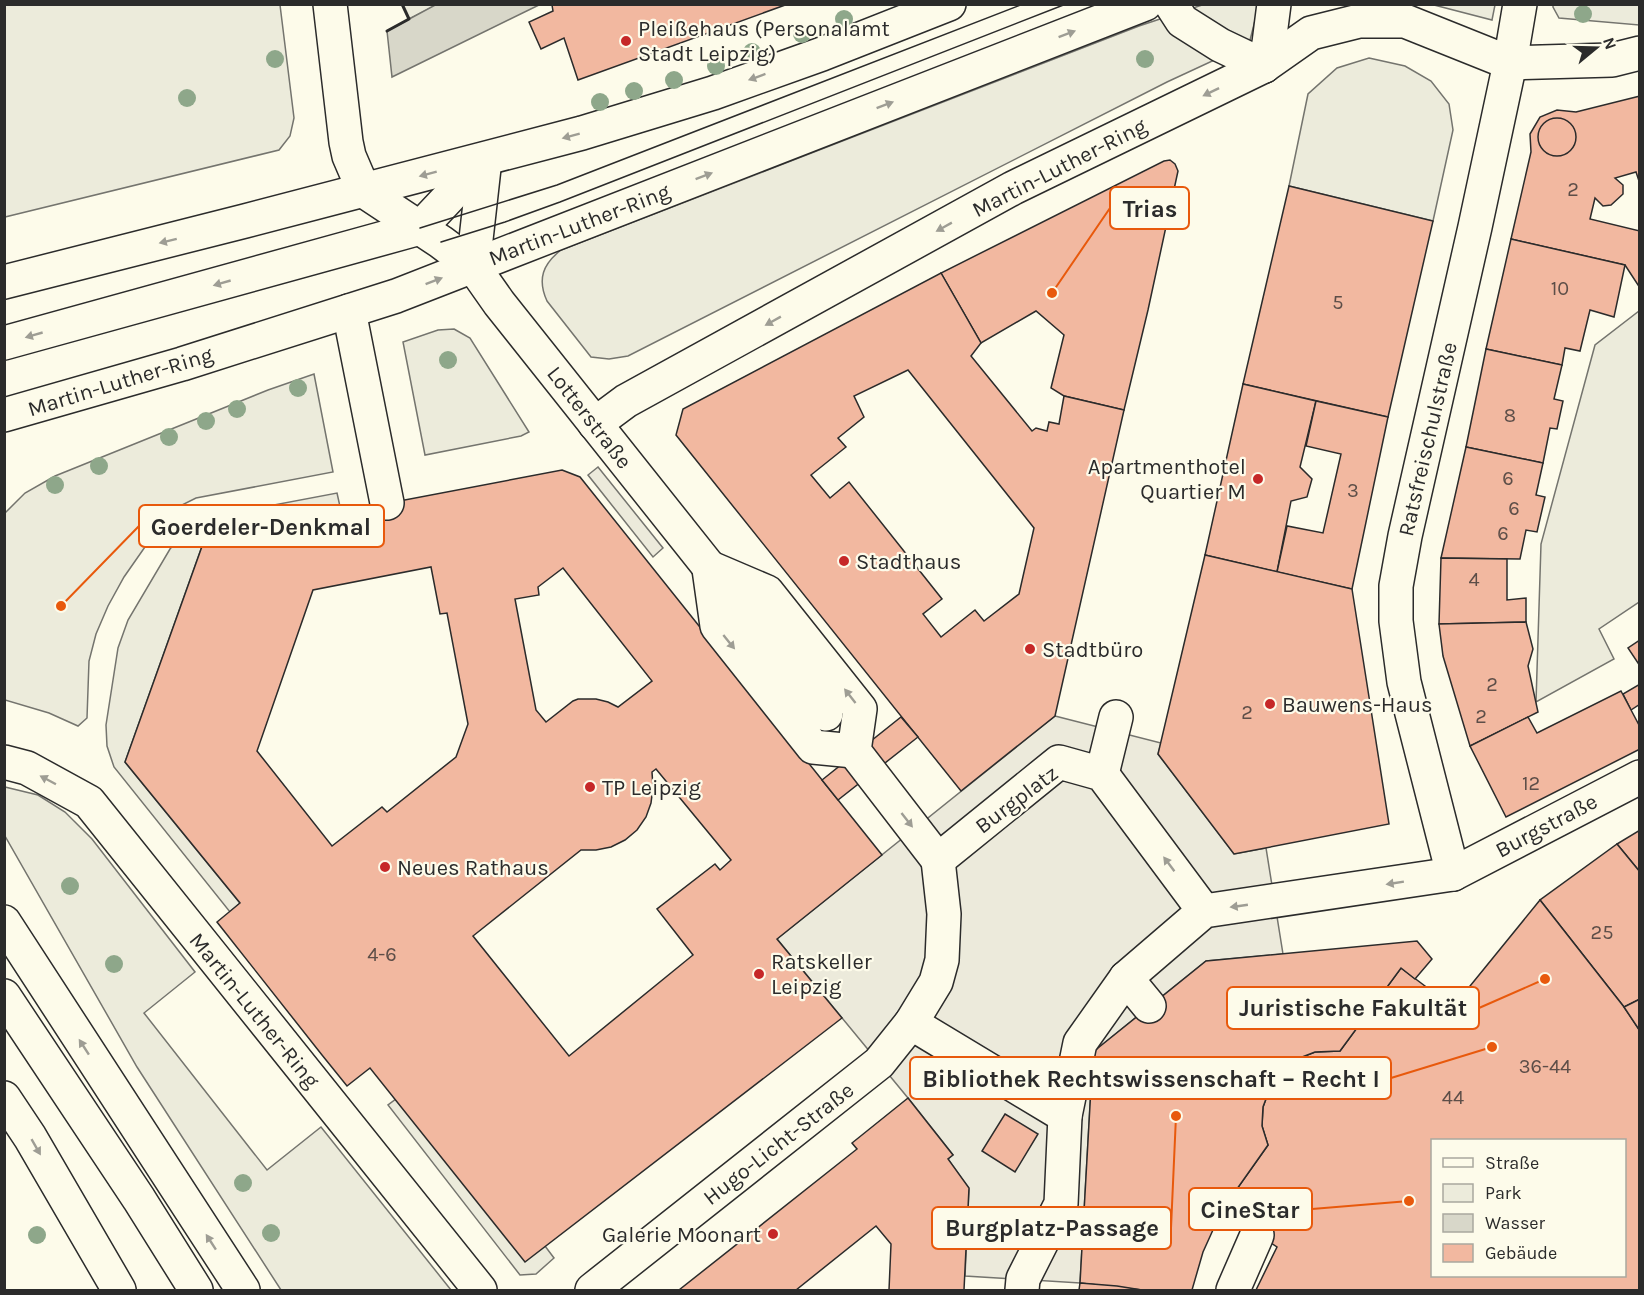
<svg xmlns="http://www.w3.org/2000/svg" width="1644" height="1295" viewBox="0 0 1644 1295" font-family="Karla,sans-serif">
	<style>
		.green { fill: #ecebdb; stroke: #74746e; stroke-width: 1.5 }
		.parking { fill: #eceadb; stroke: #74746e; stroke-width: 1.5 }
		.water { fill: #d8d7c9; stroke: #74746e; stroke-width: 1.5 }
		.building { fill: #f2b8a0; stroke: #2b2b2b; stroke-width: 1.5; fill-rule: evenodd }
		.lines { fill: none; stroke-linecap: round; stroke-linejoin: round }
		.minor-casing { stroke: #2b2b2b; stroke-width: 36 }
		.major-casing { stroke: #2b2b2b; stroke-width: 36 }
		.minor { stroke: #fdfbea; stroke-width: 33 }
		.major { stroke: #fdfbea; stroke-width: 33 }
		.tram { stroke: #2b2b2b; stroke-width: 1.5 }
		.wall { stroke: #2b2b2b; stroke-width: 3 }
		.tree { fill: #8ea78a }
		.oneway { fill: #9e9d94 }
		.poi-dot { fill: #c62828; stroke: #fdfbea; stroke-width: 2 }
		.labels { text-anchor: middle; stroke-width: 4.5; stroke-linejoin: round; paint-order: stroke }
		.number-label { font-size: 20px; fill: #5d4e48 }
		.poi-label { font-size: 22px; fill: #2b2b2b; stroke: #fdfbea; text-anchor: start }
		.street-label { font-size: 22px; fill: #2b2b2b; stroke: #fdfbea }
		.leader { fill: none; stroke: #e8590c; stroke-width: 2 }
		.callout-dot { fill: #e8590c; stroke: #fdfbea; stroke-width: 2 }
		.callout { fill: #fdfbea; stroke: #e8590c; stroke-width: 2 }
		.callout-label { font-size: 24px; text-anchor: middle; font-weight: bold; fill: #2b2b2b }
	</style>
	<rect width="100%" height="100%" fill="#fdfbea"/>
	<g class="green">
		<path d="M4,5h276l14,113 -4,18 -11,14 -274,67z"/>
		<path d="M402,5h35l-28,14z"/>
		<path d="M1202,5h57l-10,39 -82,38 -539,274 -19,3 -18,-2 -44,-56c-10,-22 -4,-37 14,-51l578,-224z"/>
		<path d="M1434,5l61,-1v1l-3,15z"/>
		<path d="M1553,5h86v20l-80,-7 -6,-11z"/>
		<path d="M1369,58l36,8 26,15 18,23 4,26 -20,91 -144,-35 19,-92 29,-26z"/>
		<path d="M1639,311v291l-40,27 15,30 -78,43 5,-158 54,-199z"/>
		<path d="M454,329l16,9 59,94 -8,4 -96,19 -22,-113 35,-12z"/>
		<path d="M314,374l19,98 -137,26 -26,13 -46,66 -16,29 -12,28 -7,27 -2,57 -9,8 -29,-13 -44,-13v-187l20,-20 30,-17 213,-86z"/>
		<path d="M337,493l4,18 -136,27 -80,224 115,141 -10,9 -116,-145 -7,-21 -1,-21 12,-77 10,-28 42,-71 17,-20 23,-12z"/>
		<path d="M5,787l33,8 27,17 27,27 103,133 -51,41 123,157 54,-43 130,163h-170l-144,-223 -132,-231z"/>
		<path d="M396,1099l149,147 9,12 -18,16 -16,1 -132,-170z"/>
	</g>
	<g class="parking">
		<path d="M598,467l65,81 -10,9 -65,-82z"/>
		<path d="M1055,716l106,27 -3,11 76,100 32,-6 17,106 -77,7 -113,91 -13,231 -115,-7 4,-87 -21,-30 5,-4 -45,-57 -131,-159z"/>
	</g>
	<path class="water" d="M437,4h102v1l-147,72 -5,-46z"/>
	<g class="building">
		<path d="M554,4h234l-210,76 -14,-42 -23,11 -12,-27 24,-11 -1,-6z"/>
		<path d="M1640,96v88l-4,-12 -21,6 8,7v9l-12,11 -8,1 -8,-8 -5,21 50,12v57l-15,-23 -114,-26 20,-87 -1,-18 10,-17 17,-7 19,2z"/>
		<circle cx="1557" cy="137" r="19"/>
		<path d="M1170,160l5,4 3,7 -30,139 -24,100 -60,-14 -13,-8 13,-53 -28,-24 -55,32 -40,-70 223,-112z"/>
		<path d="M1289,186l144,35 -45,196 -145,-33z"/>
		<path d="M1511,239l114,26 -11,52 -24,-7 -10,41 -15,-3 -3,17 -76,-16z"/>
		<path d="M941,273l40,70 -10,13 61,75 4,-3 11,3 2,-9 10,2 5,-28 60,14 -69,306 -94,75 -285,-356 7,-26zM908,370l126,158 -15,66 -35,27 -9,-11 -34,27 -18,-23 19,-15 -93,-117 -19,16 -19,-23 35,-28 -8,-9 26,-21 -10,-21z"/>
		<path d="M1486,349l76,16 -8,34 9,2 -6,28 -7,-1 -7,35 -77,-16z"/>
		<path d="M1243,384l73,17 -16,66 12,12 -5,18 -16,4 -14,71 -72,-17z"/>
		<path d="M1316,401l72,16 -36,172 -75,-17 10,-46 36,7 18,-79 -35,-8z"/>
		<path d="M1466,447l77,16 -7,32 9,2 -8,35 -11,-2 -6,29 -79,-1z"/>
		<path d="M562,470l18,7 302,378 -105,84 65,79 -317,244 -155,-194 -23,18 -25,-31 -105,-133 23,-19 -115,-141 80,-224zM431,567l9,47 7,-1 21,111 -12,33 -69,55 -5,-5 -50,39 -75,-95 56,-161zM563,568l89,113 -34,26 -10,-5 -12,-3h-18l-5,2 -27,21 -10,-12 -21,-111 24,-4 -1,-8zM656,769l75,91 -11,10 -5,-6 -58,45 36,46 -124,101 -96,-120 108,-86h15l15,-3 14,-7 12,-10 9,-13 5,-14 2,-16 -1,-15z"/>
		<path d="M1205,555l147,34 37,235 -155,30 -76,-100z"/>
		<path d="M1441,558l66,1v41l19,-2v24l-87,2z"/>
		<path d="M1526,622l7,27 -5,17 10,46 -68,34 -27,-90 -4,-32z"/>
		<path d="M1640,640v26l-12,-18z"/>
		<path d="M1640,684v20l-9,6 -8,-16z"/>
		<path d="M1621,691l19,36v22l-134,68 -36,-71 58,-29 9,16z"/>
		<path d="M901,717l17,20 -80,63 -16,-20z"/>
		<path d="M1640,830v42l-23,-28z"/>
		<path d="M1617,844l23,28v127l-16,8 -84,-107z"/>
		<path d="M1540,900l84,107 16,24v259h-384l21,-43 -55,-37 46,-65 -6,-19 1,-19 7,-19 11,-16 16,-13 18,-7 25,-1 61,-83 52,39zM1432,1140h192v136h-192z"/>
		<path d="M1417,941l15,18 -17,20 -14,-11 -61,83 -25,1 -18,7 -16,13 -11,16 -7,19 -1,19 6,19 -46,65 -19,42 -11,38h-50l-62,-7 13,-231 113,-91z"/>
		<path d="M1640,999v32l-16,-24z"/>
		<path d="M908,1098l45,57 -5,4 21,29 -5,102h-75l2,-46 -15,-18 -80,64h-117l178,-141 -5,-6z"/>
		<path d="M1005,1114l33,20 -23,38 -33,-21z"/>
		<path d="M1080,1283l37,3 25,4h-63z"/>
	</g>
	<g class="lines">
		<g class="minor-casing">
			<g id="minor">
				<path d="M330,4l16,138 3,14 15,35"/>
				<path d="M1171,4l11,17 38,24 44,21"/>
				<path d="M1264,66l5,-23 5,-39"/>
				<path d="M473,266l26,37 327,411"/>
				<path d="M349,311l38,192"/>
				<path d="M4,343l416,-115 65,-69"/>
				<path d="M595,424l31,-23 387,-213 251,-122 47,-33 48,-12h46l105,42 102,-3 28,-7"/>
				<path d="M709,569l8,57 96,121 41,4"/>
				<path d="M713,569l54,23 93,117 -6,42 84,109"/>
				<path d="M4,762l23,6 62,34 391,488"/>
				<path d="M1102,774l14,-57"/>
				<path d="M938,860l121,-98 43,12 102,137"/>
				<path d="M1453,874l-49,-192 -8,-61v-35l9,-50 70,-309 35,-164 10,-59"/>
				<path d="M1126,978l23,28"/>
				<path d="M4,996l135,203 57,91"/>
				<path d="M911,1023l154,93 -4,88 -38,75 -1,11"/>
				<path d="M1065,1116l15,-73 46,-65 78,-67 249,-37 187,-97"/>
				<path d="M592,1290l287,-227 32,-40 25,-41 6,-22 2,-46 -6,-54"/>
				<path d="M1233,1290l24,-55"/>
			</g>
		</g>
		<g class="major-casing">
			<g id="major">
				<path d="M364,191l77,51 32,24"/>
				<path d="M473,266l12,-107"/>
				<path d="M4,282l241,-61 337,-88 131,-40 109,-39 127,-50"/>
				<path d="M4,415l178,-51 214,-68 749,-292"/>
				<path d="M4,922l239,368"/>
				<path d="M4,1098l26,39 89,153"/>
			</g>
		</g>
		<use href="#minor" class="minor"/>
		<use href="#major" class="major"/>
		<g class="tram">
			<path d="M420,228l137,-43 466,-181"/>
			<path d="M441,242l64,-20 55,-20 506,-198"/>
		</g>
		<path class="wall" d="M387,31l22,-12 -7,-15"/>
	</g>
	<g class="tree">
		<circle cx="1583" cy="14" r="9"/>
		<circle cx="844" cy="19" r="9"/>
		<circle cx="802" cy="34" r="9"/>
		<circle cx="752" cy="52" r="9"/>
		<circle cx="275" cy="59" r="9"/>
		<circle cx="1145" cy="59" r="9"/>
		<circle cx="716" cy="66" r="9"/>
		<circle cx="674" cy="80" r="9"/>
		<circle cx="634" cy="91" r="9"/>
		<circle cx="187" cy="98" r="9"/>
		<circle cx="600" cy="102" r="9"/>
		<circle cx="448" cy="360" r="9"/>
		<circle cx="298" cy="388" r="9"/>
		<circle cx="237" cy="409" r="9"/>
		<circle cx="206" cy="421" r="9"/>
		<circle cx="169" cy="437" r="9"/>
		<circle cx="99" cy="466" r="9"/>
		<circle cx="55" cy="485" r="9"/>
		<circle cx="70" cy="886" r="9"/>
		<circle cx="114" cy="964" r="9"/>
		<circle cx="243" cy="1183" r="9"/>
		<circle cx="271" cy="1233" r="9"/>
		<circle cx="37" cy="1235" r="9"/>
	</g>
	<defs><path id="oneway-solid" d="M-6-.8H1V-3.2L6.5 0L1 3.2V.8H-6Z" transform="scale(1.5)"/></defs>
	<g class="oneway">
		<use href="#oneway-solid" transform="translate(1067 34) rotate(-21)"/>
		<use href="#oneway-solid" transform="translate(757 77) rotate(160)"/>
		<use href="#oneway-solid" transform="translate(1211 92) rotate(154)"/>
		<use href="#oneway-solid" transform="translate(885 105) rotate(-21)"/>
		<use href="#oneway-solid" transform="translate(571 136) rotate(165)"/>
		<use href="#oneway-solid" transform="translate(428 174) rotate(165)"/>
		<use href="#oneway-solid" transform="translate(704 176) rotate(-21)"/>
		<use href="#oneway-solid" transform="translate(944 227) rotate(151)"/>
		<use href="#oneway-solid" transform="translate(168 241) rotate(166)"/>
		<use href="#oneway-solid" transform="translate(434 281) rotate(-21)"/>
		<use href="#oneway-solid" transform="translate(222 283) rotate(164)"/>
		<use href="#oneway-solid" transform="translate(773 321) rotate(151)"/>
		<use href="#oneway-solid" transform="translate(34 335) rotate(164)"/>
		<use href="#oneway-solid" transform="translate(729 642) rotate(51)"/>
		<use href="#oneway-solid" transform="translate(850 696) rotate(-128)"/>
		<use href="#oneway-solid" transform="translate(48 780) rotate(-152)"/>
		<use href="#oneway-solid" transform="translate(907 820) rotate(52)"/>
		<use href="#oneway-solid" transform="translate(1169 864) rotate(-127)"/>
		<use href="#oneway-solid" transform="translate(1395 883) rotate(171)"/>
		<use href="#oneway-solid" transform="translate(1239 906) rotate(172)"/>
		<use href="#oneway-solid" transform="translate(84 1047) rotate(-123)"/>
		<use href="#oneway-solid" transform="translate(36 1147) rotate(60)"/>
		<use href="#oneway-solid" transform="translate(211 1242) rotate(-123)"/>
	</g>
	<g class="poi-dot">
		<circle cx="626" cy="41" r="6"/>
		<circle cx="1258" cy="479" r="6"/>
		<circle cx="844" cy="561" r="6"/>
		<circle cx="1030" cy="649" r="6"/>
		<circle cx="1270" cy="704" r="6"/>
		<circle cx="590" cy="787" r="6"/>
		<circle cx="385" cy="867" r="6"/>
		<circle cx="759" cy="974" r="6"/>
		<circle cx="773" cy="1234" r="6"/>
	</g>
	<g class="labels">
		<g class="number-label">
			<text x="1573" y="196">2</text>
			<text x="1560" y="295">10</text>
			<text x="1338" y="309">5</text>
			<text x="1510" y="422">8</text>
			<text x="1508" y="485">6</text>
			<text x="1353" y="497">3</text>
			<text x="1514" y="515">6</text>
			<text x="1503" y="540">6</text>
			<text x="1474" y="586">4</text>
			<text x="1492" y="691">2</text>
			<text x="1247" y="719">2</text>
			<text x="1481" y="723">2</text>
			<text x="1531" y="790">12</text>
			<text x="1602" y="939">25</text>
			<text x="382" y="961">4-6</text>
			<text x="1545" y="1073">36-44</text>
			<text x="1453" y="1104">44</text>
		</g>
		<g class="poi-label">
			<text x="638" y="36">Pleißehaus (Personalamt<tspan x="638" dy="25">Stadt Leipzig)</tspan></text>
			<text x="1246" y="474" text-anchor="end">Apartmenthotel<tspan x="1246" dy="25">Quartier M</tspan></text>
			<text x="856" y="569">Stadthaus</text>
			<text x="1042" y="657">Stadtbüro</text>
			<text x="1282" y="712">Bauwens-Haus</text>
			<text x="602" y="795">TP Leipzig</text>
			<text x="397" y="875">Neues Rathaus</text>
			<text x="771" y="969">Ratskeller<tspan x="771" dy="25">Leipzig</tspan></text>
			<text x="761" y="1242" text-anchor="end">Galerie Moonart</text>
		</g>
		<g class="street-label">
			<text transform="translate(1059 167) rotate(-27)" y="8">Martin-Luther-Ring</text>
			<text transform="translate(579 224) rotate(-21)" y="8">Martin-Luther-Ring</text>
			<text transform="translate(120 381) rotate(-17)" y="8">Martin-Luther-Ring</text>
			<text transform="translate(590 417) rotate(52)" y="8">Lotterstraße</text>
			<text transform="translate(1427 439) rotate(-77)" y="8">Ratsfreischulstraße</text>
			<text transform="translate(1016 799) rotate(-37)" y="8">Burgplatz</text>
			<text transform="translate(1546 825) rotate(-28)" y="8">Burgstraße</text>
			<text transform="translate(255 1010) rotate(51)" y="8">Martin-Luther-Ring</text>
			<text transform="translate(778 1143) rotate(-38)" y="8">Hugo-Licht-Straße</text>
		</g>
	</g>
	<path class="leader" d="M1052 293L1110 208M61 606L139 526M1545 979L1479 1008M1492 1047L1391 1078M1409 1201L1312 1209M1176 1116L1171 1228"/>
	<g class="callout-dot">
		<circle cx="1052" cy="293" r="6"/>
		<circle cx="61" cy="606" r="6"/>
		<circle cx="1545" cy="979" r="6"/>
		<circle cx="1492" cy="1047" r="6"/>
		<circle cx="1409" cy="1201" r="6"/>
		<circle cx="1176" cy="1116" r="6"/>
	</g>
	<g class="callout">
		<rect x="1110" y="187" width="79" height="42" rx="6"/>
		<rect x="139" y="505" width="245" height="42" rx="6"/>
		<rect x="1227" y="987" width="252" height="42" rx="6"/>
		<rect x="910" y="1057" width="481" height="42" rx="6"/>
		<rect x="1189" y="1188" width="123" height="42" rx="6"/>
		<rect x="932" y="1207" width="239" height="42" rx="6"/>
	</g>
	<g class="callout-label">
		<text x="1150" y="217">Trias</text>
		<text x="261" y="535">Goerdeler-Denkmal</text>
		<text x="1353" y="1016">Juristische Fakultät</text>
		<text x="1151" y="1087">Bibliothek Rechtswissenschaft – Recht I</text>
		<text x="1250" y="1218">CineStar</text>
		<text x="1052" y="1236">Burgplatz-Passage</text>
	</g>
	<rect width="1644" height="1295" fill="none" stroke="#2b2b2b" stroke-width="12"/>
	<rect x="1431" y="1139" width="195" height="138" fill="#fdfbea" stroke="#a9a89e" stroke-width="1.5"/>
	<rect x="1443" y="1158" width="30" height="9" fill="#fdfbea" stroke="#a9a89e" stroke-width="1.5"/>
	<text x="1485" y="1169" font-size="18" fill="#2b2b2b">Straße</text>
	<rect x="1443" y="1184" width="30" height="18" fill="#ecebdb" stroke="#a9a89e" stroke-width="1.5"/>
	<text x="1485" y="1199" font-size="18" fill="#2b2b2b">Park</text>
	<rect x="1443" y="1214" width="30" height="18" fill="#d8d7c9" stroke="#a9a89e" stroke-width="1.5"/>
	<text x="1485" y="1229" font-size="18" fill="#2b2b2b">Wasser</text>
	<rect x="1443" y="1244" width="30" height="18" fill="#f2b8a0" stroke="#a9a89e" stroke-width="1.5"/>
	<text x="1485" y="1259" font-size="18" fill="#2b2b2b">Gebäude</text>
	<g transform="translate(1596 48) rotate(71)" stroke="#fdfbea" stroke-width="4.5" paint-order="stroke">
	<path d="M0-4.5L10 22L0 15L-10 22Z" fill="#2b2b2b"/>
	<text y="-9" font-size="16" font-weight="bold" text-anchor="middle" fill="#2b2b2b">N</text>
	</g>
</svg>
